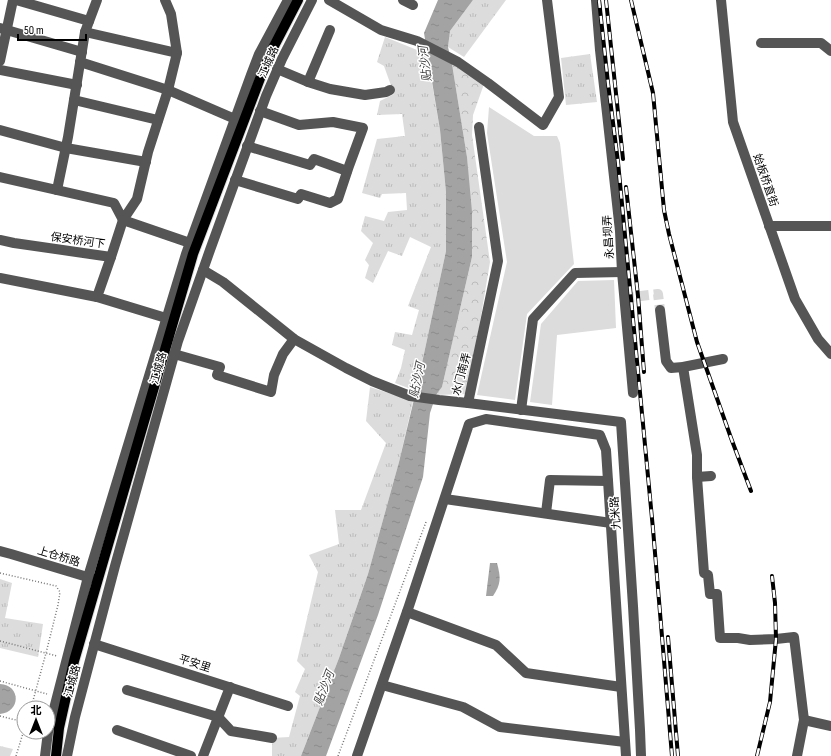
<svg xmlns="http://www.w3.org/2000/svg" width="831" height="756" viewBox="0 0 831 756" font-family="'Sofia Sans Condensed','Noto Sans SC',sans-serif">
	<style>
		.green { fill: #dcdcdc }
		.forest { fill: url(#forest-crowns) }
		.park { fill: url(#park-tufts) }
		.water { fill: url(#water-ripples) }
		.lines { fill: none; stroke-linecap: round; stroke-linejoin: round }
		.minor-tunnel { stroke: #d9d9d9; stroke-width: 10; stroke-dasharray: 10 5; stroke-linecap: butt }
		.major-casing { stroke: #dbdbdb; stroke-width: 12 }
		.path { stroke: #777; stroke-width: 1.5; stroke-dasharray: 1 2; stroke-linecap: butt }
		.minor { stroke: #555; stroke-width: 10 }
		.major { stroke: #000; stroke-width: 10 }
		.rail-casing { stroke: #000; stroke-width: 4 }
		.rail { stroke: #fff; stroke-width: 2.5; stroke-dasharray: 8; stroke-linecap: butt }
		.labels { text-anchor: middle; stroke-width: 3; stroke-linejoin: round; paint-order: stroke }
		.street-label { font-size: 11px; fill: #000; stroke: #fff }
		.water-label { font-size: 12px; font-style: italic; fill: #444; stroke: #fff }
	</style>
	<defs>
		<pattern id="forest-crowns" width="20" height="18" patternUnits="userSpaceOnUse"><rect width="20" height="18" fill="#dcdcdc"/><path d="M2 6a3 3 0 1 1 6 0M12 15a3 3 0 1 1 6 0" fill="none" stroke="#bbb"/></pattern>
		<pattern id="park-tufts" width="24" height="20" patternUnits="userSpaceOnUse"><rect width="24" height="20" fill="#dcdcdc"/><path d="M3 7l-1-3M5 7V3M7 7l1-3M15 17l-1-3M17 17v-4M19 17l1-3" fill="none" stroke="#bbb"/></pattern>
		<pattern id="water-ripples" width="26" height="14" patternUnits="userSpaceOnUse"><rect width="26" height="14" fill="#a3a3a3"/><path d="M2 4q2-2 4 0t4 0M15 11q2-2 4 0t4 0" fill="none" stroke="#8b8b8b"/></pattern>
	</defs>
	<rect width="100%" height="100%" fill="#fff"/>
	<g class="green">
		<path d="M489,107l45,29h23l3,7 14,121 -47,50 -12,86 -38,-5 30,-133 -20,-129z"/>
		<path d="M614,280l2,48 -59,7 -5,70 -22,-3 11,-78 37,-43z"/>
	</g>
	<path class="forest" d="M452,64l32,20 -11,31 -1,20 18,127 -22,132 -32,1 6,-8 30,-130 -5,-100z"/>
	<g class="park">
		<path d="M473,0h33l-42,57 -16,-10 2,-16z"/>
		<path d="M385,37l42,17 13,76 6,62v59l-30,140 -21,-8 6,-15 4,-18 -13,-5 3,-13 17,3 7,-25 -11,-4 23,-59 -21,-10 -8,19 -14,-5 -15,32 -8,-5 4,-13 -4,-5 8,-17 -12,-12 4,-15 19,5 4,-9 19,-2 -1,-17 -24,1 -2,4 -18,-5 15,-54 28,-3 -3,-22 -25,1 3,-14 14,-7 -10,-28 -7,-4z"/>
		<path d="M590,54l7,48 -31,3 -5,-47z"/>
		<path d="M370,387l43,14 -14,61 -31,112 -29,84 -38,98h-29v-18l17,-1 11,-41 -5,-4 10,-23 -8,-8 21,-89 -9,-17 30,-11 -4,-34h26l25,-67 -20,-22z"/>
		<path d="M0,579l12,4 -7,35 38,6 -5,33 -38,-9z"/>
		<path d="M0,746l13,3 -3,7h-10z"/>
	</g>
	<g class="water">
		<path d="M438,0h35l-23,31 -2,16 4,17 15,93 5,55v45l-30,130 -6,8 -6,18 -7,64 -45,138 -52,141h-25l38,-98 29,-84 31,-112 17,-71 30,-140v-59l-6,-62 -16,-97z"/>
		<path d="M490,563h7c4,15 4,21 -4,33h-7z"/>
		<path d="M0,684c21,1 21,28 0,30z"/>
	</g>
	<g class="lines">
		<path class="minor-tunnel" d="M624,298l34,-4 2,16"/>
		<g class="major-casing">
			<path id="major" d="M56,756l3,-28 15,-67 119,-407 71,-186 9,-20 25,-48"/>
		</g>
		<g class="path">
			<path d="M0,573l56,13 4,6 -2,13 -12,48 -15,55"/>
			<path d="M0,641l57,15"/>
			<path d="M0,681l47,13"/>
			<path d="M0,716l24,6"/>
			<path d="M16,756l8,-26"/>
			<path d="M338,756l88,-234"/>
		</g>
		<g class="minor">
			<path d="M16,0l73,21"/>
			<path d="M329,0l52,30 36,11 41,21 30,21 55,42 16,-28 -12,-97"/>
			<path d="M403,0l10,5"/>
			<path d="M596,0l4,50 20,181 2,41 11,121"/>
			<path d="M721,0l12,122 62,177 23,40 13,15"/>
			<path d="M0,28l82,24"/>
			<path d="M85,32l92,21"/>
			<path d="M761,43h60l10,8"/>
			<path d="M0,61l13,-61"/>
			<path d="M80,62l88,28 67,29"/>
			<path d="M277,69l31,13 22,7 35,6 21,-3 4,-2"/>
			<path d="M0,70l77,15"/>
			<path d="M308,82l22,-52"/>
			<path d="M74,100l84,20"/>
			<path d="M0,130l66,18 80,14"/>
			<path d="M247,146l63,19 4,-6 33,12"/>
			<path d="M0,177l114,26 9,17 14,-21 11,-47 20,-62 9,-37 -6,-39 -6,-14"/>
			<path d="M235,180l63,19 3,-5 29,9 8,-4 11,-33 14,-38 -30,-6 -34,3 -39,-14"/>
			<path d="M57,190l11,-53 17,-105 12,-32"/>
			<path d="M769,226h62"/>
			<path d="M0,240l14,3 97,14 -14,40 69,21"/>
			<path d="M111,257l12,-37 67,23"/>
			<path d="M203,270l20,12 71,57 52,29 26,13 38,15 29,4 29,3 30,-142 -19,-134"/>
			<path d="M0,278l97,19"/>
			<path d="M660,310l6,51 5,7 12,-1 40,-8"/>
			<path d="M174,354l46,13 -3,8 54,17 3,-17 9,-21 11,-15"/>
			<path d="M683,367l14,88v22l14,-1"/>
			<path d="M468,403l153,19 12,184 7,124 1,26"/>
			<path d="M521,410l12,-91 42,-46 47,-1"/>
			<path d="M697,477l7,96 4,2 2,19h7l3,44h18l12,2 26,-1 18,-2 10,83 -7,36"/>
			<path d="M445,499l166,24"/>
			<path d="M546,513l4,-33 58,1"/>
			<path d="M0,551l11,3 83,25"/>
			<path d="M407,612l89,33 30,28 95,14"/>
			<path d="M94,644l194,62"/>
			<path d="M382,685l81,22 37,20 125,15"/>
			<path d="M127,690l91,27 13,14 41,7"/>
			<path d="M804,720l27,6"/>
			<path d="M117,730l74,26"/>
			<path d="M45,756l3,-24 9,-35 31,-120 98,-323 65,-179 8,-21 29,-54"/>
			<path d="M67,756l8,-39 40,-151 63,-225 32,-91 56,-154 16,-37 30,-59"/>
			<path d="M203,756l27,-69"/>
			<path d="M357,756l52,-150 60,-182 17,-5 114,16 6,15 20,306"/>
		</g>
		<use href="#major" class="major"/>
		<g class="rail-casing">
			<g id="rail">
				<path d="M599,0l9,83 10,79 23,241 12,126 19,227"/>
				<path d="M606,0l17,159"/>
				<path d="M631,0l22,93 11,117 5,24 28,108 34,96 20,53"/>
				<path d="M626,187l12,109 6,76"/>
				<path d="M668,637l10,119"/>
				<path d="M757,756l13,-54 6,-63 -1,-36 -3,-27"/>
			</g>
		</g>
		<use href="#rail" class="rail"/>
	</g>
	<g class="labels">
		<g class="street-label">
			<text transform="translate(268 62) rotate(-66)" y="4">江城路</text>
			<text transform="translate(766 180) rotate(71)" y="4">始板桥直街</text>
			<text transform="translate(608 237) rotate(-94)" y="4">永昌坝弄</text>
			<text transform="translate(78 240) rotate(8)" y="4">保安桥河下</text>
			<text transform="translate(158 368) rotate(-74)" y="4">江城路</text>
			<text transform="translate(461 374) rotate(-75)" y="4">水门南弄</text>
			<text transform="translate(615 513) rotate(-94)" y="4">九米路</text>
			<text transform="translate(59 556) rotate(17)" y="4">上仓桥路</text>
			<text transform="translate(195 663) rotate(18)" y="4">平安里</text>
			<text transform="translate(72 681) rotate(-75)" y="4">江城路</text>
		</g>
		<g class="water-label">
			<text transform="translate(425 64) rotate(-97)" y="4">贴沙河</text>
			<text transform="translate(417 380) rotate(-78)" y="4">贴沙河</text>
			<text transform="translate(324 688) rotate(-69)" y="4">贴沙河</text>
		</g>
	</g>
	<g transform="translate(36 720)"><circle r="19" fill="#ffffff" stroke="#999999"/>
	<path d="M0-3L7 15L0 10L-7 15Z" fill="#000000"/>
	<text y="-6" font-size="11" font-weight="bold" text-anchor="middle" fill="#000000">北</text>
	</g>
	<path d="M18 34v6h68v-6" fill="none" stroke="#000000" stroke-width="2"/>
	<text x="24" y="34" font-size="12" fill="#000000" stroke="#ffffff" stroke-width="3" paint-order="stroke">50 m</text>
</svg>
